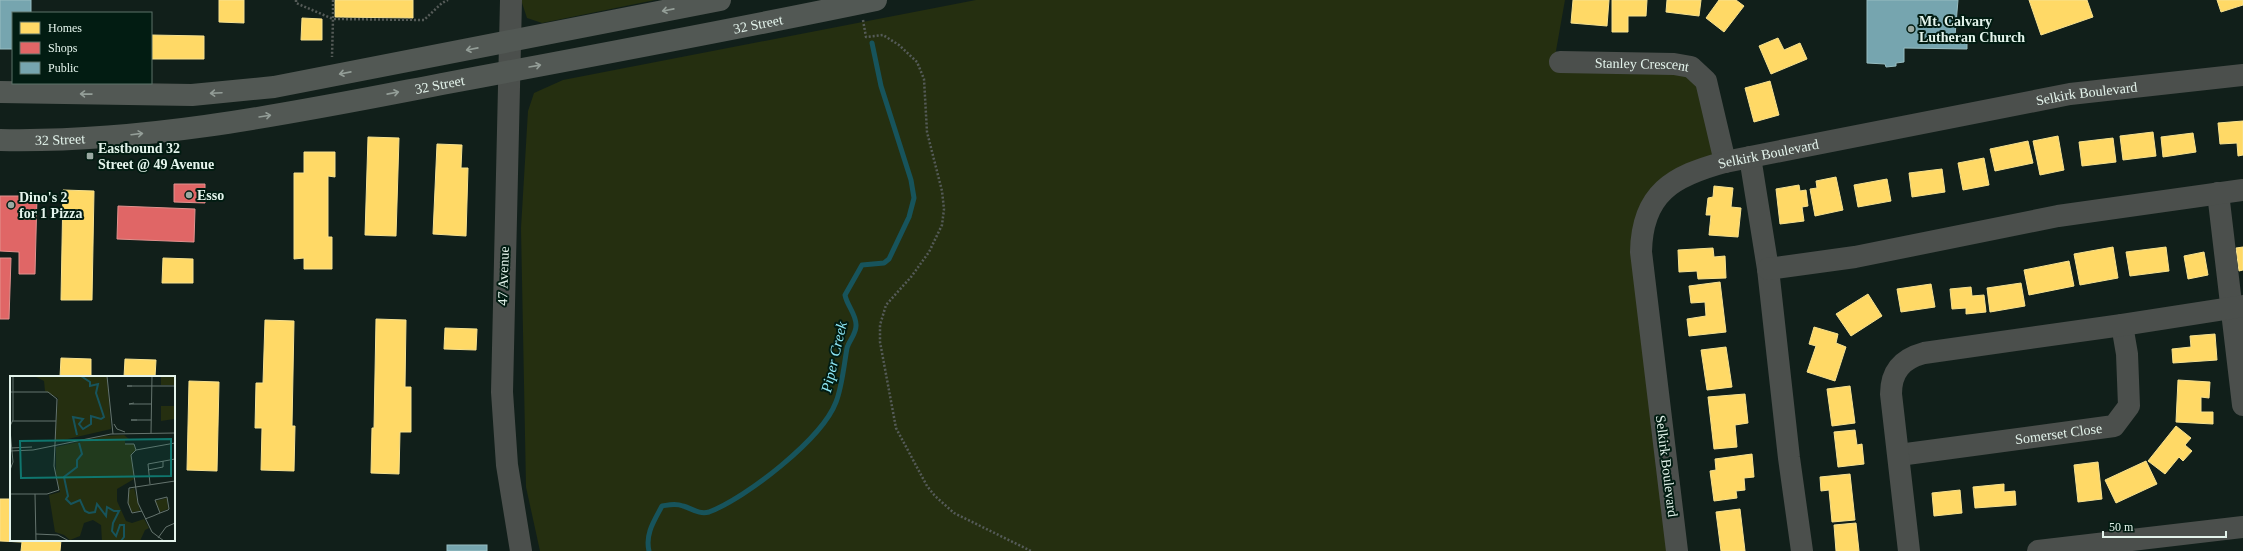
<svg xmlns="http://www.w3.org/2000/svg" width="2243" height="551" viewBox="0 0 2243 551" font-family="'Times New Roman',serif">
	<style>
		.green { fill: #252f10 }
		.homes { fill: #ffd966; stroke: #f7e18e }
		.shops { fill: #e06666; stroke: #e1918e }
		.public { fill: #76a5af; stroke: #97bdc1 }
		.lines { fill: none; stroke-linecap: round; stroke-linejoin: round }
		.stream { stroke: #17545c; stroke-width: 5 }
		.path { stroke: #555b58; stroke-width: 2.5; stroke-dasharray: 2 2; stroke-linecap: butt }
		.minor { stroke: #4b4f4c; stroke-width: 22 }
		.major { stroke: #525854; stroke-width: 22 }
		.oneway { stroke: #949e98 }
		.poi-dot { fill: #9aa9a2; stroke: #021c12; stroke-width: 1.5 }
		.labels { text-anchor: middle; stroke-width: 4; stroke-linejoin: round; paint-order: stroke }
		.poi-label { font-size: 14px; font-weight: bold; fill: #e4f4ec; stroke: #021c12; text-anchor: start }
		.street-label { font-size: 14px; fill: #e4f4ec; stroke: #021c12 }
		.water-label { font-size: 15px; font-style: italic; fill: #8fe9f8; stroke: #021c12 }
		.inset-river { fill: none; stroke: #17545c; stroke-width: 2 }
		.inset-road { fill: none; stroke: #65746e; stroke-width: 1 }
		.view { fill: #0f766e; fill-opacity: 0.15; stroke: #0f766e; stroke-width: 2 }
		.inset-edge { fill: none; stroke: #e4f4ec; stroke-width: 2 }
	</style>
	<rect width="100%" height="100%" fill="#111f1a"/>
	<g class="green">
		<path d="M521,0h134l-113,23 -15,-5z"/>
		<path d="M976,0h589l-11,62 137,5 34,95 -30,8 -47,43 29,338h-1137l-14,-64 -5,-259 7,-117 6,-18 29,-13z"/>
	</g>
	<g class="homes">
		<path d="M219,0h25v23l-25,-1z"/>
		<path d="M335,0h78v18l-78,-1z"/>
		<path d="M1573,0h36l-2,26 -36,-3z"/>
		<path d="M1612,0h35l-1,16h-18v16h-16z"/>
		<path d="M1667,0h34l-2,16 -33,-4z"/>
		<path d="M1719,0h17l8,6 -20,26 -18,-14z"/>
		<path d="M2029,0h58l6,17 -52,18z"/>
		<path d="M2217,0h26v5l-22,7z"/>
		<path d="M302,18l20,1v21h-21z"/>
		<path d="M151,35l53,1v23h-53z"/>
		<path d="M1778,38l6,12 16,-7 7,16 -36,15 -12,-28z"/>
		<path d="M1770,81l9,34 -25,7 -9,-34z"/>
		<path d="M2243,121v34l-5,1 -1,-13 -17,1 -2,-21z"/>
		<path d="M2153,132l3,24 -33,4 -3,-24z"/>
		<path d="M2193,133l3,19 -33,5 -2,-20z"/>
		<path d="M2058,136l6,34 -24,5 -7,-34z"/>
		<path d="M368,137l31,1 -3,98 -31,-1z"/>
		<path d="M2113,138l3,24 -34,4 -3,-24z"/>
		<path d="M2028,141l5,22 -38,8 -5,-22z"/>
		<path d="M437,144l25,1 -1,23h7l-2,68 -33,-2z"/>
		<path d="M304,152h31v25l-7,-1v61h4v32h-28v-11l-10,1v-86h10z"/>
		<path d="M1984,158l5,27 -26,5 -5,-27z"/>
		<path d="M1942,169l3,23 -33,5 -3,-24z"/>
		<path d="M1836,177l7,33 -28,6 -5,-27 7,-1 -1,-7z"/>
		<path d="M1887,179l4,22 -33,6 -4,-22z"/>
		<path d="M1799,185l1,6 6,-1 2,16 -6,1 2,14 -24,3 -4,-35z"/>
		<path d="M1714,186l19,2 -2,19 10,1 -3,29 -29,-2 2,-20h-5l2,-17 5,-1z"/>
		<path d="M63,190l31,1 -2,109h-31z"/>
		<path d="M2113,247l5,31 -38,7 -6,-31z"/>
		<path d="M2166,247l3,24 -39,5 -4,-24z"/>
		<path d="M2243,247v23l-4,1 -3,-23z"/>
		<path d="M1713,248l1,9 11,-1 1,22 -28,1 -1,-8 -18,1 -1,-22z"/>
		<path d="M2204,252l4,23 -20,4 -4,-23z"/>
		<path d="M163,258l30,1v24h-31z"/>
		<path d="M2069,261l5,25 -45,9 -5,-25z"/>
		<path d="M1720,282l6,50 -37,4 -2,-17 19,-3 -1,-14 -14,1 -2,-17z"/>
		<path d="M2021,283l4,23 -35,6 -3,-24z"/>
		<path d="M1931,284l4,23 -34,5 -4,-23z"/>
		<path d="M1971,287l1,9 12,-1 2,17 -20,2v-6l-14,1 -2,-20z"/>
		<path d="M1868,294l14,22 -31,20 -15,-22z"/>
		<path d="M376,319l30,1 -1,67h6v45h-11l-1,42 -28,-1 1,-45h2z"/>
		<path d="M265,320l29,1 -2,105h3l-1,45 -33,-1 1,-42h-7l1,-45h7z"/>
		<path d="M1814,327l24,7 -2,9 10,4 -11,34 -28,-9 9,-26 -7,-2z"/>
		<path d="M445,328l32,1 -1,21 -32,-1z"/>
		<path d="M2215,334l2,26 -44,3 -1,-14 19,-2 -1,-11z"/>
		<path d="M1726,347l6,40 -25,3 -6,-40z"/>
		<path d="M61,358l30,1v18h-31z"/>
		<path d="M125,359l31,1 -1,17h-31z"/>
		<path d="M2178,380l32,2 -1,16 -8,-1v15h12v12l-37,-2z"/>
		<path d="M189,381l30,1 -2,89 -30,-1z"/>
		<path d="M1850,386l5,37 -23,3 -5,-37z"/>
		<path d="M1745,394l3,29 -13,2 2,22 -23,2 -6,-52z"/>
		<path d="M2176,426l15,12 -6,7 7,6 -9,10 -4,-4 -14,17 -17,-13z"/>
		<path d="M1855,430l2,15 5,-1 2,20 -26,3 -4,-35z"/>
		<path d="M1752,454l2,23 -10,1 1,12 -9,1 1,7 -23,3 -4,-30 6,-1 -1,-11z"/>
		<path d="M2146,461l11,23 -41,19 -11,-23z"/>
		<path d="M2098,462l4,37 -24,3 -4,-37z"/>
		<path d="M1850,474l5,46 -23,2 -3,-32 -8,1 -1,-14z"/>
		<path d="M2004,484v8l11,-1 1,14 -41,3 -2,-21z"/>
		<path d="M1960,490l2,23 -28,3 -2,-23z"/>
		<path d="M0,499h11v41h50l-1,11h-39l1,-9 -22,-1z"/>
		<path d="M1740,509l5,42h-24l-5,-39z"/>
		<path d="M1856,523l3,28h-23l-2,-26z"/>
	</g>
	<g class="shops">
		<path d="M174,184h31v19l-31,-1z"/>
		<path d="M0,196h37l-2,78h-16v-22l-19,-1z"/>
		<path d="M118,206l77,3 -1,33 -77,-3z"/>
		<path d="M0,258h11l-2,61h-9z"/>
	</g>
	<g class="public">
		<path d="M0,0h31v13h-18v36h-13z"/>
		<path d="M1867,0h91l-3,36 12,-1v14l-63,-1v14l-8,1v3l-10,1 -1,-3 -18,-1z"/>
		<rect x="447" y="545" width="40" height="6"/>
	</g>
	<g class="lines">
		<path class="stream" d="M649,551c-4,-17 5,-30 13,-45 7,-1 13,-3 21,0 8,2 16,9 26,6 37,-14 113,-73 127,-110 6,-15 8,-37 11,-54 2,-7 9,-14 9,-22 1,-11 -9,-20 -11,-31l17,-30 22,-2 5,-4 20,-42 5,-19 -3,-18 -30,-94 -9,-43"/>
		<g class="path">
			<path d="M296,0v3l37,16 -1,38"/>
			<path d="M333,0v19l91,1 18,-17 6,-3"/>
			<path d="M863,20l3,17 17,-2 16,10 18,17 7,17 3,53 15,59 2,18 -2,16 -13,27 -18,25 -25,28 -6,20v17l16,86 31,58 8,10 19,17 77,38"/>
		</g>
		<g class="minor">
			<path d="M511,0l-9,392 5,73 14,86"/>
			<path id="s1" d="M1560,62l114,2 17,3 15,14 19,81"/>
			<path d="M1750,157l18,112 21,189 13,93"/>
			<path d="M2218,193l25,212"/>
			<path d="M1768,269l87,-12 203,-41 185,-26"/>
			<path id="s2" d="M1899,455l215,-29 15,-20 -2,-52 -5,-29"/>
			<path id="s3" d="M1677,551l-36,-299c1,-59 32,-76 84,-90l345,-68 173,-19"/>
			<path d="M1909,551l-18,-157c0,-23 11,-35 33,-41l198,-28 121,-19"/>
			<path d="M2038,551l205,-24"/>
		</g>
		<g class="major">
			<path d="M0,92l192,3 82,-8 446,-87"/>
			<path id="s4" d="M0,140c149,3 296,-28 442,-56 145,-27 290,-54 434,-84"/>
		</g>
	</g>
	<defs><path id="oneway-shaft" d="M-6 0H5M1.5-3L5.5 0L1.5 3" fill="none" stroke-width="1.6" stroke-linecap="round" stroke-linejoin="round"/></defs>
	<g class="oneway">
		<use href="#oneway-shaft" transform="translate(668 10) rotate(169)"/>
		<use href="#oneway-shaft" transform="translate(472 49) rotate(169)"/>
		<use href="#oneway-shaft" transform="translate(535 66) rotate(-10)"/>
		<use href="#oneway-shaft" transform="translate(345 73) rotate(169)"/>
		<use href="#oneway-shaft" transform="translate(216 93) rotate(177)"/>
		<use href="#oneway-shaft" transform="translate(393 93) rotate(-11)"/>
		<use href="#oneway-shaft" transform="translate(86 94) rotate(-179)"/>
		<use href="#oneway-shaft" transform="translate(265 116) rotate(-9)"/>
		<use href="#oneway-shaft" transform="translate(137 134) rotate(-7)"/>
	</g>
	<g class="poi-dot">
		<circle cx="1911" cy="29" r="4"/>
		<rect x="86" y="152" width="8" height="8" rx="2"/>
		<circle cx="189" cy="195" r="4"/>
		<circle cx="11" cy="205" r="4"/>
	</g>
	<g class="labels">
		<g class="poi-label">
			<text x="1919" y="26">Mt. Calvary<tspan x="1919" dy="16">Lutheran Church</tspan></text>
			<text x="98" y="153">Eastbound 32<tspan x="98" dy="16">Street @ 49 Avenue</tspan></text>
			<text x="197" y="200">Esso</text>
			<text x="19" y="202">Dino's 2<tspan x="19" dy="16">for 1 Pizza</tspan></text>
		</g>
		<g class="street-label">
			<text dy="5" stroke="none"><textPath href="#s4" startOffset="768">32 Street</textPath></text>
			<text dy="5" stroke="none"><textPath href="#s1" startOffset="82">Stanley Crescent</textPath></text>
			<text dy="5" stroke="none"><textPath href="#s4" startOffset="444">32 Street</textPath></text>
			<text dy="5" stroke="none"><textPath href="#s3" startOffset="805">Selkirk Boulevard</textPath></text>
			<text dy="5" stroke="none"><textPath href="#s4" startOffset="60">32 Street</textPath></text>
			<text dy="5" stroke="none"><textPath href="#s3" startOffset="481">Selkirk Boulevard</textPath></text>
			<text transform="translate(503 276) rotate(-88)" y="5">47 Avenue</text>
			<text dy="5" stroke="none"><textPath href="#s2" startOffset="161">Somerset Close</textPath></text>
			<text transform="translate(1667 466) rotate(83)" y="5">Selkirk Boulevard</text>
		</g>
		<g class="water-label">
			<text transform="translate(834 357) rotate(-77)" y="5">Piper Creek</text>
		</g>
	</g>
	<g transform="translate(10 376)">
		<rect width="165" height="165" fill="#111f1a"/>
		<path d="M24,0h73l4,53 -56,13 3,-44 -13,-7 -1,-10zM151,0h14v9h-14zM151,30h14v17l-1,-4 -13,2zM114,59l5,4h-4v5h9l2,6 -5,4 3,25 -17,10v12l9,20 6,2 12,-4 5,9 -4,2 -5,11h-38l-1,-16 -8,-5 -9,3 -4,13 -10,4 -6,-5 -9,-3 -6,-37 11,-3 -4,-19v-26l49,-11zM124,112l6,23 -8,1 -4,-9 1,-13zM157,122l1,11 -8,3 -5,-11z" fill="#252f10"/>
		<path class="inset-river" d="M67,59l-4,-18 10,2 -4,5 4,5 8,-5v-8l10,3 3,-2 -8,-24 2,-9 -8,2v-4l-9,-6M69,67l3,11 -5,6v7l-13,10 4,19 -2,3 5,5 9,-4 5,11 4,2 6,-1 2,-8 9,12 1,-9 7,4h5l-6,12 -1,8 4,5 4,-11h4v12l-3,4"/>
		<path class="inset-road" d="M97,0l6,58M122,10h-5h48M0,16h38l9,7 -3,67 5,24 -12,4h-37M124,27l-5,1h22M127,44h-6h20M2,45h44M104,48l3,5 8,3M0,50l3,-6v-44M0,54l3,32 -3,8M141,57l1,-57M115,68h9l2,6M0,72l22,-1M0,75l23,-1 78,-16 64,-1M138,94l15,-3v-6M140,108l-2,-20 27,-5M25,118l1,47M132,135l-10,2 -4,-10 1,-15 46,-7M135,143l8,-3 7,-3 8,-3 1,-1 -2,-12 -12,3 5,13M26,158l22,1 11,6M148,162l8,-11 9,-4M154,165l-12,-9 -14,-29 -7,-48 5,-5 39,-7"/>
		<path class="view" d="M161,63v37l-150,2 -1,-37z"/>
		<rect width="165" height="165" class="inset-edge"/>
	</g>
	<rect x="12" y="12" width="140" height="72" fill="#021c12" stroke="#5c7269"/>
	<rect x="20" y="22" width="20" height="12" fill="#ffd966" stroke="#5c7269"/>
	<text x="48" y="32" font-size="12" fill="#e4f4ec">Homes</text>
	<rect x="20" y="42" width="20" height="12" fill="#e06666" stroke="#5c7269"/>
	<text x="48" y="52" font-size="12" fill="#e4f4ec">Shops</text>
	<rect x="20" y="62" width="20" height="12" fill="#76a5af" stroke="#5c7269"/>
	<text x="48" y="72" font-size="12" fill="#e4f4ec">Public</text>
	<path d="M2103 531v6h123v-6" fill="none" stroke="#e4f4ec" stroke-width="2"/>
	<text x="2109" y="531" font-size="12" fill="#e4f4ec" stroke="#021c12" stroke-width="3" paint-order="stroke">50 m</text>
</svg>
